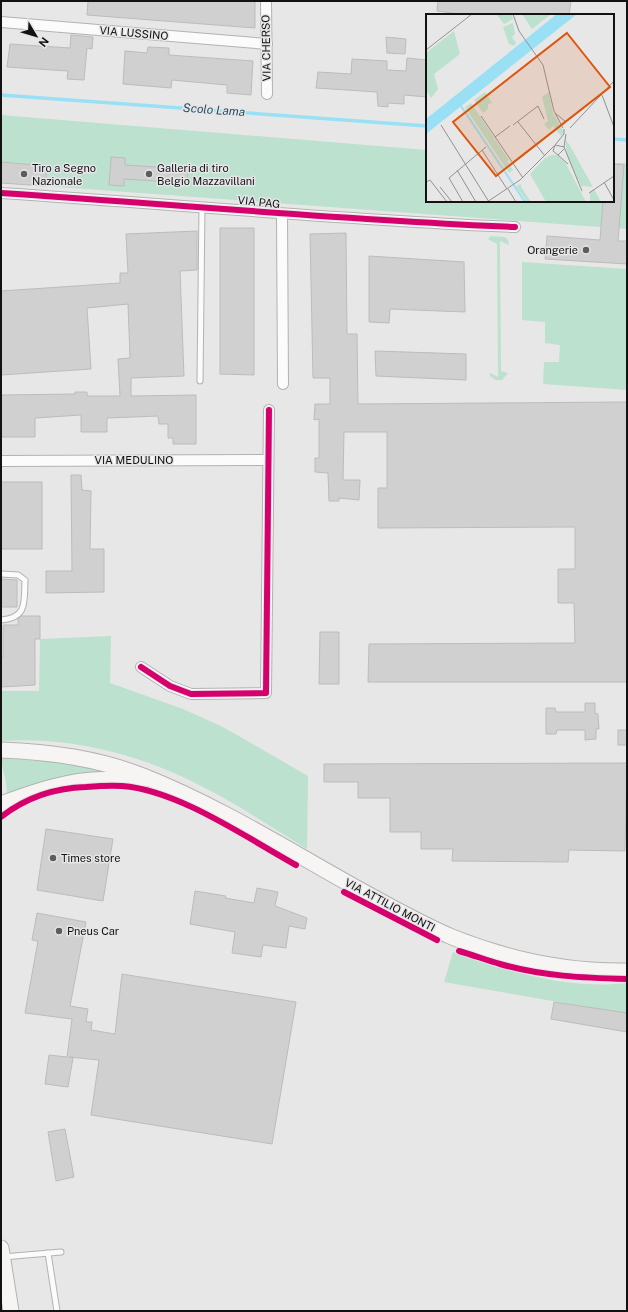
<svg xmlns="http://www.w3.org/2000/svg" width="628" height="1312" viewBox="0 0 628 1312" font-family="'Public Sans',sans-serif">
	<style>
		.green { fill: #bce1ce }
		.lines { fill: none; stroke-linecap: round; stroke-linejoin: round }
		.stream { stroke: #9ae0f5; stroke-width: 3.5 }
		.building { fill: #d0d0d0; stroke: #bcbcbd }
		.lane-casing { stroke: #b2b2b2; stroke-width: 7 }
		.street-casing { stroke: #b2b2b2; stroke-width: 12 }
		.secondary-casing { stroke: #b2b2b2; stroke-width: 17 }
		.lane { stroke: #fbfbfb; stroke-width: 5 }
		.street { stroke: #fbfbfb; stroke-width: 10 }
		.secondary { stroke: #f7f5f4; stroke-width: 15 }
		.cycleway-casing { stroke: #e6e6e8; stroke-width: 8 }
		.cycleway { stroke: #d6006c; stroke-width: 6 }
		.poi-dot { fill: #5d5d5d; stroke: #e6e6e8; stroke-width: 1.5 }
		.labels { text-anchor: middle; stroke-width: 3; stroke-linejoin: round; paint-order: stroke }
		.street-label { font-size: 11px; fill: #121212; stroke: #e6e6e8 }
		.poi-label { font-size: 11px; fill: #121212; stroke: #e6e6e8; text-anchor: start }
		.water-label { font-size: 12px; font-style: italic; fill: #24505d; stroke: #e6e6e8 }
		.inset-river { fill: none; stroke: #9ae0f5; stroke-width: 2 }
		.inset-road { fill: none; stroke: #929292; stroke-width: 1 }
		.view { fill: #dd550c; fill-opacity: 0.15; stroke: #dd550c; stroke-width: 2 }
		.inset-edge { fill: none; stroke: #121212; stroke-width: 2 }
	</style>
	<rect width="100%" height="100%" fill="#e7e7e7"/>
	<g class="green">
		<path d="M1,115l426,35v51h186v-38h14v66l-582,-43 2,-20 -46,-4z"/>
		<path d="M491,236l14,1 3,3 1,5 -9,-4 1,130 7,2 -6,7h-6l-6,-4v-3l8,4 -1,-133 -9,-5z"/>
		<path d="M522,262l105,7v121l-84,-6 1,-22h15l1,-17 -15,-2v-21l-23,-2z"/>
		<path d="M111,636l-1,47 73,26 40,18 85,49 -1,73c-34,-21 -67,-43 -102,-61 -61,-33 -134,-52 -204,-47v-50h38l1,-52z"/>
		<path d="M1,754l25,1 80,15 -1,5 -98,20c0,-17 -6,-27 -6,-41z"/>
		<path d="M453,952c55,19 115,38 174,31v31l-183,-32z"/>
	</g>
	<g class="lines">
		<g class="stream">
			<path d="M1,95l426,31"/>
			<path d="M613,139l14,1"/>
		</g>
	</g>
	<g class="building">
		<path d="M88,1h167v27l-168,-13z"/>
		<path d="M438,1h133l-2,14h-101l-31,-4z"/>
		<path d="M71,35l22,2 -1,12 -5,-1 -3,32 -17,-1 1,-8 -61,-4 3,-23 60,4z"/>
		<path d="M386,37l20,2 -1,15 -18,-1z"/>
		<path d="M148,47l21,1v7l84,6 -2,34 -24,-2v-8l-55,-5 -1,8 -48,-4 2,-33 22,2z"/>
		<path d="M407,58l20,2v37l-23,-2v9l-16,-1v4l-10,-1 -1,-14 -61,-4 2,-16 33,2 1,-15 35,2v9l19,1z"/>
		<path d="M111,157l14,1v7l63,4 -1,14 -63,-4v7l-15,-1z"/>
		<path d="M1,162l46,4 -2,20 -44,-3z"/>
		<path d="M613,164l11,1 -6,76h9v23l-82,-5 2,-23 53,4 3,-39h10z"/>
		<path d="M220,228h34v147l-34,-1z"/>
		<path d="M197,231v39l-17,1 4,105 -53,2v18l65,-1v49h-23v-6h-5v-14h-9l-1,-8 -51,2v14h-26v-17l-46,3v19h-34v-42l74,-1v-2h12v4h33l-2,-37 12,-1 -2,-54 -41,4 4,61 -90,6v-84l119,-8v-10h8l-2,-39z"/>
		<path d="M346,233l1,101h10l1,70 269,-2v280h-259l1,-38 206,-1 -1,-40h-16v-34h17v-42l-197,1v-40h9v-56h-43l-1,48h17l-1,20 -20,-2v3h-10l-1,-28 -13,-1v-14h4v-39l-5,1 1,-16h15v-26h-17l-3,-144z"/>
		<path d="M369,256l95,6 1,50 -75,-3 -1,14 -20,-1z"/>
		<path d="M375,351l91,3v26l-90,-4z"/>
		<path d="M71,475h10l1,15 9,1 -1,58h14v43l-58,1v-22h26z"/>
		<rect x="1" y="482" width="41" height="67"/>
		<path d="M1,579l16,1v27h-16z"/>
		<path d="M21,616h19v23h-5v46l-34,2v-30h2v-32h15v-6z"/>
		<path d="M320,632h19v52h-20z"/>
		<path d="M585,703h10v10l3,1 1,15h-3v10l-11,1v-10h-28l-1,4h-10v-26h9l1,4h29z"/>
		<rect x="618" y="730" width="9" height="15"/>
		<path d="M627,763l-2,88 -56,-1 -1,12 -116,-1 1,-12h-32v-17h-31v-34h-32v-16h-34v-18z"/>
		<path d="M46,829l67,10 -10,62 -66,-11z"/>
		<path d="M257,888l21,4 -3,14 32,12 -2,11 -16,-3 -3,22 -23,-3 -2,12 -29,-4 3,-21 -45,-8 5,-33 31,5 -1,2 29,5z"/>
		<path d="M37,913l49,9 -16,84 18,3 -2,13h6l-1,8 24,4 7,-60 174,28 -24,142 -181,-29 8,-55 -30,-3 4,1 -5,29 -23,-3 4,-29 18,2 5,-38 -47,-6 13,-72 -6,-1z"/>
		<path d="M554,1002l73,11v19l-76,-13z"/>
		<path d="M65,1129l9,48 -18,4 -8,-49z"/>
	</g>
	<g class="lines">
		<g class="lane-casing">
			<g id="lane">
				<path d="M200,381l2,-175"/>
				<path d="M1,574l17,1 7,5c-1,21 3,38 -24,40"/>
				<path d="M48,1253l9,58"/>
				<path d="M3,1257l58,-5"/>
			</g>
		</g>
		<g class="street-casing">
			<g id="street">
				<path d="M266,1l1,93"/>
				<path d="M1,22l266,22"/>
				<path d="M1,193c171,11 342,27 514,34"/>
				<path d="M282,214l1,170"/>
				<path d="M1,461l266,-1"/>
				<path d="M141,667l29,19 21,8 75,-1 3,-283"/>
			</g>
		</g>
		<g class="secondary-casing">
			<g id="secondary">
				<path d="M1,750c49,2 96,8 142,26 76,30 147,75 219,115 29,16 59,33 90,46 55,22 116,35 175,34"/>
				<path d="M1,804c47,-18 89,-31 139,-21"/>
				<path d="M1,1248l10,63"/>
			</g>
		</g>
		<use href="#lane" class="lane"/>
		<use href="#street" class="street"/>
		<use href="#secondary" class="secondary"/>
		<g class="cycleway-casing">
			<g id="cycleway">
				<path d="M1,193c171,11 342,27 514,34"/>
				<path d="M141,667l29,19 21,8 75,-1 3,-283"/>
				<path d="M1,817c24,-19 54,-29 85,-30 12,-1 24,-2 36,-1 56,4 125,52 174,79"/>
				<path d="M344,892l93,48"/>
				<path d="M459,951c14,4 27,9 41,13 41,12 84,14 127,15"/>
			</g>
		</g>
		<use href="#cycleway" class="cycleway"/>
	</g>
	<g class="poi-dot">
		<circle cx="24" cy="174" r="4"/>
		<circle cx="149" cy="174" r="4"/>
		<circle cx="586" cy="250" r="4"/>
		<circle cx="53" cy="858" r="4"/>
		<circle cx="59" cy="931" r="4"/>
	</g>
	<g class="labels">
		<g class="street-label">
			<text transform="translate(134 33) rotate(5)" y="4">VIA LUSSINO</text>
			<text transform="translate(266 48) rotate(-91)" y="4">VIA CHERSO</text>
			<text transform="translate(259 202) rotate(6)" y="4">VIA PAG</text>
			<text x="134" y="464">VIA MEDULINO</text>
			<text transform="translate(390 905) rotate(28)" y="4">VIA ATTILIO MONTI</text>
		</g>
		<g class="poi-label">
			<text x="32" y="172">Tiro a Segno<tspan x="32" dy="13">Nazionale</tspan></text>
			<text x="157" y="172">Galleria di tiro<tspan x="157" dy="13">Belgio Mazzavillani</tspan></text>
			<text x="578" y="254" text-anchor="end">Orangerie</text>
			<text x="61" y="862">Times store</text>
			<text x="67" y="935">Pneus Car</text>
		</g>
		<g class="water-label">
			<text transform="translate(214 110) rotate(4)" y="4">Scolo Lama</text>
		</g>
	</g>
	<g transform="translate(426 14)">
		<rect width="188" height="188" fill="#e7e7e7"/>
		<path d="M65,0h21l1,5 -9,5 -7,-9zM96,0h29l-19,15zM87,9l2,11 -3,3 4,6 -2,3 -5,-2 -6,-17zM28,17l6,23 -26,20 4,15 -7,9 -5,-8v-37zM59,78l7,11 -4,1v5l-5,4 -9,-13zM123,78l4,21 11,19 -3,4 -8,-10 -4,4 -5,-6 4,-3 -6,-24zM45,89l38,57 -2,1 6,9 -4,3 -44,-66zM139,125l4,5 24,43 -12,-1 -14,-30zM125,141h6l8,7 21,40h-40l-16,-28 15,-16zM95,170v3l10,15h-4l-11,-16zM168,175l7,13h-11v-10z" fill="#bce1ce"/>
		<path d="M131,0h20l-151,120v-15z" fill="#9ae0f5"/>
		<path class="inset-river" d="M35,92l64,96"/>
		<path class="inset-road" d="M87,0l6,17 24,34 11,46 9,17M0,36l46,-36M176,81l12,32M129,99l11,9M55,102l42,62M92,108l27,34M15,111l48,77M87,111l25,-19 6,13M144,114l44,-47M69,123l15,-11M129,131l9,-11v-5M138,133l2,-13M138,135l-6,6 -5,-4 2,-6 9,2 18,44M56,136l25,39M132,141l10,9M31,156l19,32M0,168l4,-2 17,22M178,168l10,18M14,173l12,15M82,175l8,13M163,179l25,-17M37,188l-14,-24 37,-31M61,188l33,-22 34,-34"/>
		<path class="view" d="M141,19l43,54 -114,89 -43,-54z"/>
		<rect width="188" height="188" class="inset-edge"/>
	</g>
	<rect width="628" height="1312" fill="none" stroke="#121212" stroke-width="4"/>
	<g transform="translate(36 36) rotate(128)" stroke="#e6e6e8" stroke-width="3" paint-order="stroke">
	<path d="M0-3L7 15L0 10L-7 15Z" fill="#121212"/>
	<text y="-6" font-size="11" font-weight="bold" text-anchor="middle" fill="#121212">N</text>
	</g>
</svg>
